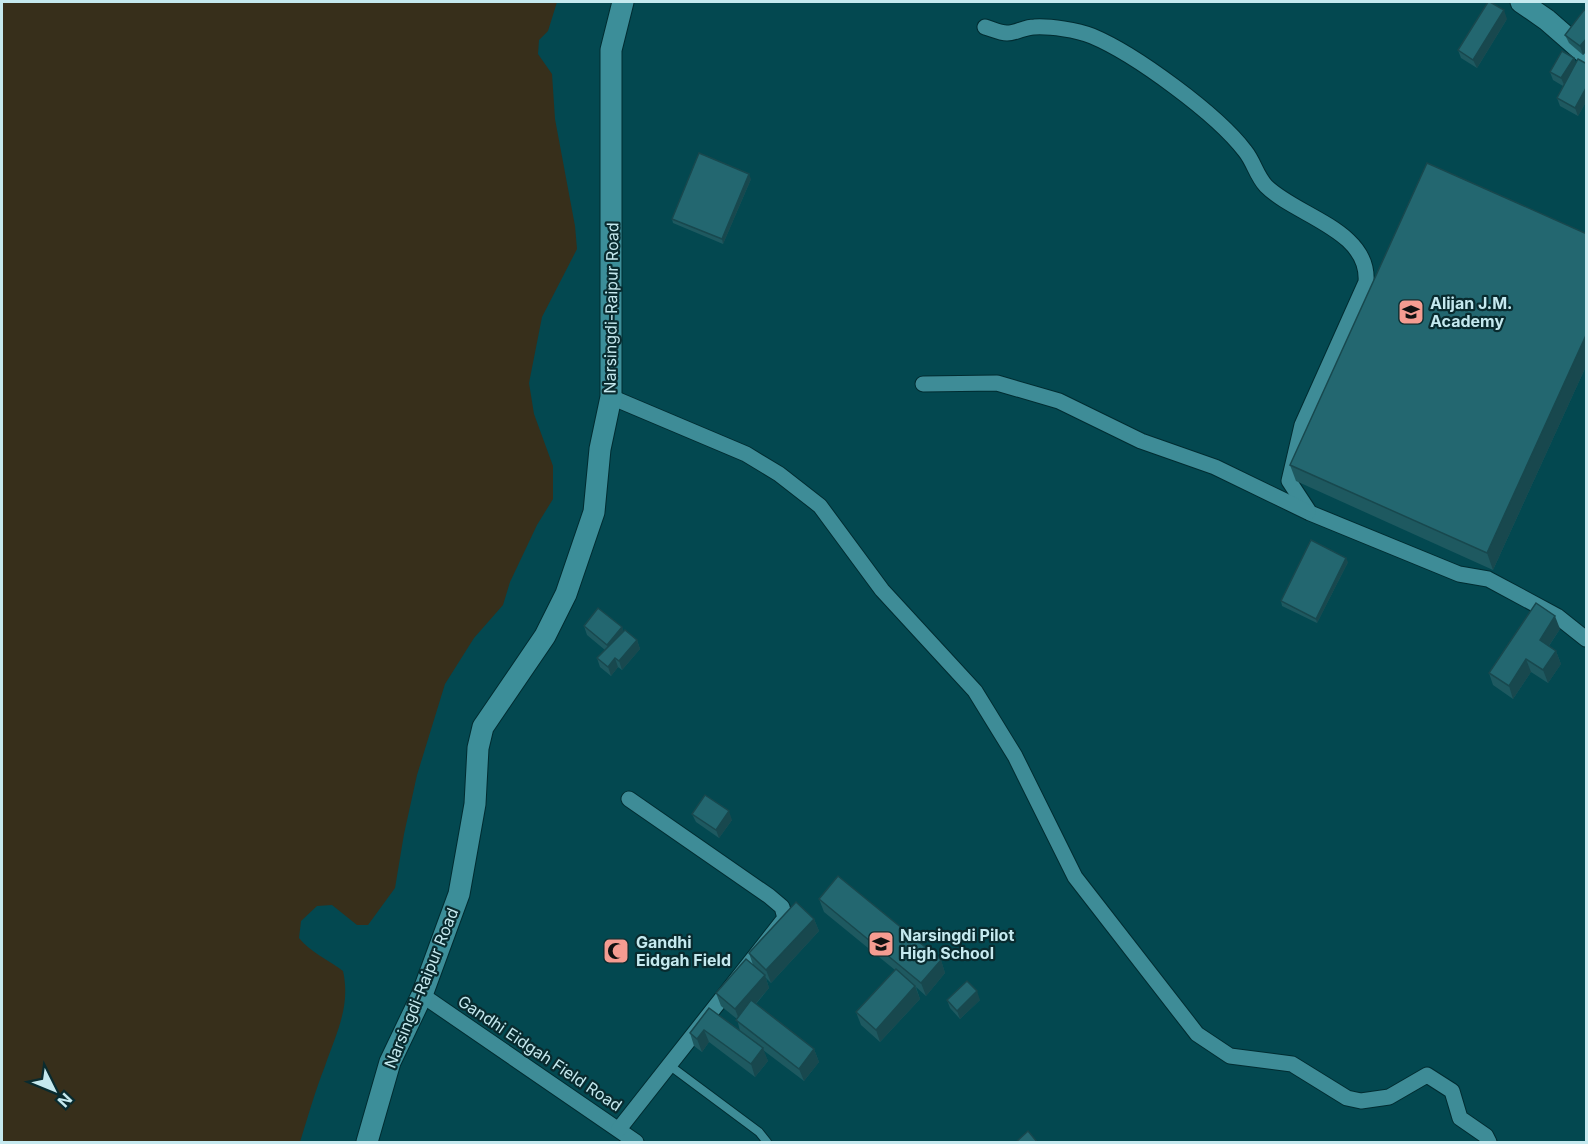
<svg xmlns="http://www.w3.org/2000/svg" width="1588" height="1144" viewBox="0 0 1588 1144" font-family="Inter,sans-serif">
	<style>
		.water { fill: #372f1b }
		.lines { fill: none; stroke-linecap: round; stroke-linejoin: round }
		.lane-casing { stroke: #002c31; stroke-width: 10 }
		.street-casing { stroke: #002c31; stroke-width: 17 }
		.secondary-casing { stroke: #002c31; stroke-width: 23 }
		.lane { stroke: #3e8c97; stroke-width: 8 }
		.street { stroke: #3e8c97; stroke-width: 15 }
		.secondary { stroke: #3c8e99; stroke-width: 21 }
		.wall { fill: #1e5960 }
		.shaded-wall { fill: #18484e }
		.building { fill: #236770; stroke: #18484e; stroke-width: 1.5 }
		.labels { text-anchor: middle; stroke-width: 4.5; stroke-linejoin: round; paint-order: stroke }
		.poi-label { font-size: 16px; font-weight: bold; fill: #c5e9ef; stroke: #092b2f; text-anchor: start }
		.street-label { font-size: 16px; fill: #c5e9ef; stroke: #092b2f }
	</style>
	<rect width="100%" height="100%" fill="#034850"/>
	<path class="water" d="M2,2h555l-9,29 -9,9 -1,14 14,20 3,45 20,107 2,23 -35,68 -13,66 5,31 19,52v33l-16,26 -27,57 -7,23 -29,33 -29,46 -28,91 -13,59 -9,54 -27,37h-11l-25,-20 -15,1 -16,15 -2,17c11,14 30,22 44,33 8,35 -7,63 -18,95 -10,25 -17,51 -25,76h-298z"/>
	<g class="lines">
		<g class="lane-casing">
			<path id="lane" d="M669,1065l90,67 8,10"/>
		</g>
		<g class="street-casing">
			<g id="street">
				<path d="M985,27c7,2 15,6 22,6 9,0 18,-6 27,-6 16,-1 43,3 58,9 43,18 125,78 153,115 9,11 11,24 21,35 30,30 104,44 100,96l-64,143 -13,56 21,32 149,61 29,5 69,37 29,23"/>
				<path d="M923,384l74,-1 62,18 82,40 74,26 93,45"/>
				<path d="M611,397l135,57 33,20 41,32 62,84 93,101 40,65 60,121 122,157 33,22 62,8 55,34 14,3 28,-4 38,-22 25,16 8,27 26,18 3,6"/>
				<path d="M422,995l214,147"/>
				<path d="M619,1129l166,-211 -3,-11 -13,-11 -140,-97"/>
			</g>
		</g>
		<g class="secondary-casing">
			<g id="secondary">
				<path d="M1521,2l26,18 39,34"/>
				<path d="M367,1142l23,-80 32,-67 37,-101 16,-90 3,-56 5,-21 62,-91 21,-42 28,-82 6,-63 11,-52v-347l12,-48"/>
			</g>
		</g>
		<use href="#lane" class="lane"/>
		<use href="#street" class="street"/>
		<use href="#secondary" class="secondary"/>
	</g>
	<g class="wall">
		<path d="M1587,12v39l-4,4 -14,-12 -4,-8z"/>
		<path d="M1507,19l-30,49 -16,-10 -3,-8z"/>
		<path d="M1574,58l2,6h11v36l-9,16 -18,-10 -3,-8 6,-12 -10,-6 -3,-8z"/>
		<path d="M751,179l-28,65 -50,-21 -1,-4z"/>
		<path d="M1587,234v130l-94,206 -197,-89 -6,-16z"/>
		<path d="M1348,562l-31,61 -35,-17 -1,-5z"/>
		<path d="M584,626l38,1 1,4 14,9 3,9 -18,21 -4,-3 -7,9 -11,-9 -3,-9 8,-8 -18,-15z"/>
		<path d="M1560,629l-11,17 7,5 5,13 -13,19 -17,-11 -18,27 -20,-14 -4,-12z"/>
		<path d="M692,814l40,6 -13,18 -23,-16z"/>
		<path d="M819,899l122,61 4,13 -19,23 -10,-9 4,12 -40,43 -19,-17 -5,-13 39,-42 -71,-58z"/>
		<path d="M814,919l5,12 -48,52 -5,-5 3,10 -13,16 58,45 5,13 -15,19 -41,-31 5,11 -13,16 -46,-35 -7,10 -8,-6 -4,-13 19,-25 31,23 -3,-12 -16,-13 -5,-13 37,-28 -4,-12z"/>
		<path d="M947,1000h33l-20,19 -10,-11z"/>
	</g>
	<g class="shaded-wall">
		<path d="M1504,10l3,9 -30,49 -4,-8z"/>
		<path d="M1587,38v13l-4,4 -3,-9z"/>
		<path d="M1574,58l3,8 -12,21 -4,-9z"/>
		<path d="M1587,86v14l-9,16 -3,-8z"/>
		<path d="M749,174l2,5 -28,65 -1,-5z"/>
		<path d="M1587,333v31l-94,206 -6,-17z"/>
		<path d="M1346,558l2,4 -31,61 -1,-4z"/>
		<path d="M1555,616l5,13 -16,24 -4,-13z"/>
		<path d="M622,627l3,9 -15,17 -3,-8z"/>
		<path d="M637,640l3,9 -18,21 -3,-9z"/>
		<path d="M1556,651l5,13 -13,19 -5,-13z"/>
		<path d="M615,658l3,9 -7,9 -3,-9z"/>
		<path d="M1526,659l5,13 -18,27 -4,-13z"/>
		<path d="M729,811l3,9 -13,18 -3,-8z"/>
		<path d="M814,919l5,12 -48,52 -5,-13z"/>
		<path d="M941,960l4,13 -19,23 -5,-13z"/>
		<path d="M765,975l4,13 -29,34 -5,-13z"/>
		<path d="M915,986l5,13 -40,43 -4,-12z"/>
		<path d="M977,991l3,9 -20,19 -3,-8z"/>
		<path d="M704,1030l5,12 -7,10 -5,-13z"/>
		<path d="M763,1048l5,13 -13,16 -4,-13z"/>
		<path d="M814,1049l5,13 -15,19 -5,-12z"/>
	</g>
	<g class="building">
		<path d="M1488,2h2l14,8 -31,50 -15,-10z"/>
		<path d="M1584,10l3,2v26l-7,8 -15,-11z"/>
		<path d="M1562,51l12,7 -13,20 -11,-6z"/>
		<path d="M1578,59l9,5v22l-12,22 -18,-10z"/>
		<path d="M699,153l50,21 -27,65 -50,-20z"/>
		<path d="M1427,163l160,71v99l-100,220 -197,-88z"/>
		<path d="M1311,540l35,18 -30,61 -35,-18z"/>
		<path d="M1536,603l19,13 -15,24 16,11 -13,19 -17,-11 -17,27 -20,-13z"/>
		<path d="M598,608l24,19 -15,18 -23,-19z"/>
		<path d="M625,630l12,10 -18,21 -4,-3 -7,9 -11,-9z"/>
		<path d="M705,795l24,16 -13,19 -24,-16z"/>
		<path d="M838,876l103,84 -20,23 -102,-84z"/>
		<path d="M796,902l18,17 -48,51 -17,-17z"/>
		<path d="M746,959l19,16 -30,34 -19,-16z"/>
		<path d="M896,969l19,17 -39,44 -20,-18z"/>
		<path d="M967,981l10,10 -20,20 -10,-11z"/>
		<path d="M751,1000l63,49 -15,20 -63,-49z"/>
		<path d="M709,1008l54,40 -12,16 -47,-34 -7,9 -7,-6z"/>
		<path d="M1028,1131l10,12h-23z"/>
	</g>
	<defs>
		<g id="school-square" transform="scale(1.35)"><rect x="-9" y="-9" width="18" height="18" rx="4" fill="#f59c91" stroke="#092b2f"/><path d="M0-5L7-2L0 1L-7-2ZM-4 1L0 2.5L4 1V4Q0 6-4 4Z" fill="#111"/></g>
		<g id="mosque-square" transform="scale(1.35)"><rect x="-9" y="-9" width="18" height="18" rx="4" fill="#f59c91" stroke="#092b2f"/><path d="M3.5-4.9A6 6 0 1 0 3.5 4.9A5 5 0 1 1 3.5-4.9Z" fill="#111"/></g>
	</defs>
	<g fill-rule="evenodd">
		<use href="#school-square" x="1411" y="312"/>
		<use href="#school-square" x="881" y="944"/>
		<use href="#mosque-square" x="616" y="951"/>
	</g>
	<g class="labels">
		<g class="poi-label">
			<text x="1430" y="309">Alijan J.M.<tspan x="1430" dy="18">Academy</tspan></text>
			<text x="900" y="941">Narsingdi Pilot<tspan x="900" dy="18">High School</tspan></text>
			<text x="636" y="948">Gandhi<tspan x="636" dy="18">Eidgah Field</tspan></text>
		</g>
		<g class="street-label">
			<text transform="translate(611 308) rotate(-89)" y="6">Narsingdi-Raipur Road</text>
			<text transform="translate(421 988) rotate(-68)" y="6">Narsingdi-Raipur Road</text>
			<text transform="translate(540 1053) rotate(34)" y="6">Gandhi Eidgah Field Road</text>
		</g>
	</g>
	<rect width="1588" height="1144" fill="none" stroke="#c5e9ef" stroke-width="6"/>
	<g transform="translate(54 1090) rotate(133)" stroke="#092b2f" stroke-width="4.5" paint-order="stroke">
	<path d="M0-4.5L10 22L0 15L-10 22Z" fill="#c5e9ef"/>
	<text y="-9" font-size="16" font-weight="bold" text-anchor="middle" fill="#c5e9ef">N</text>
	</g>
</svg>
